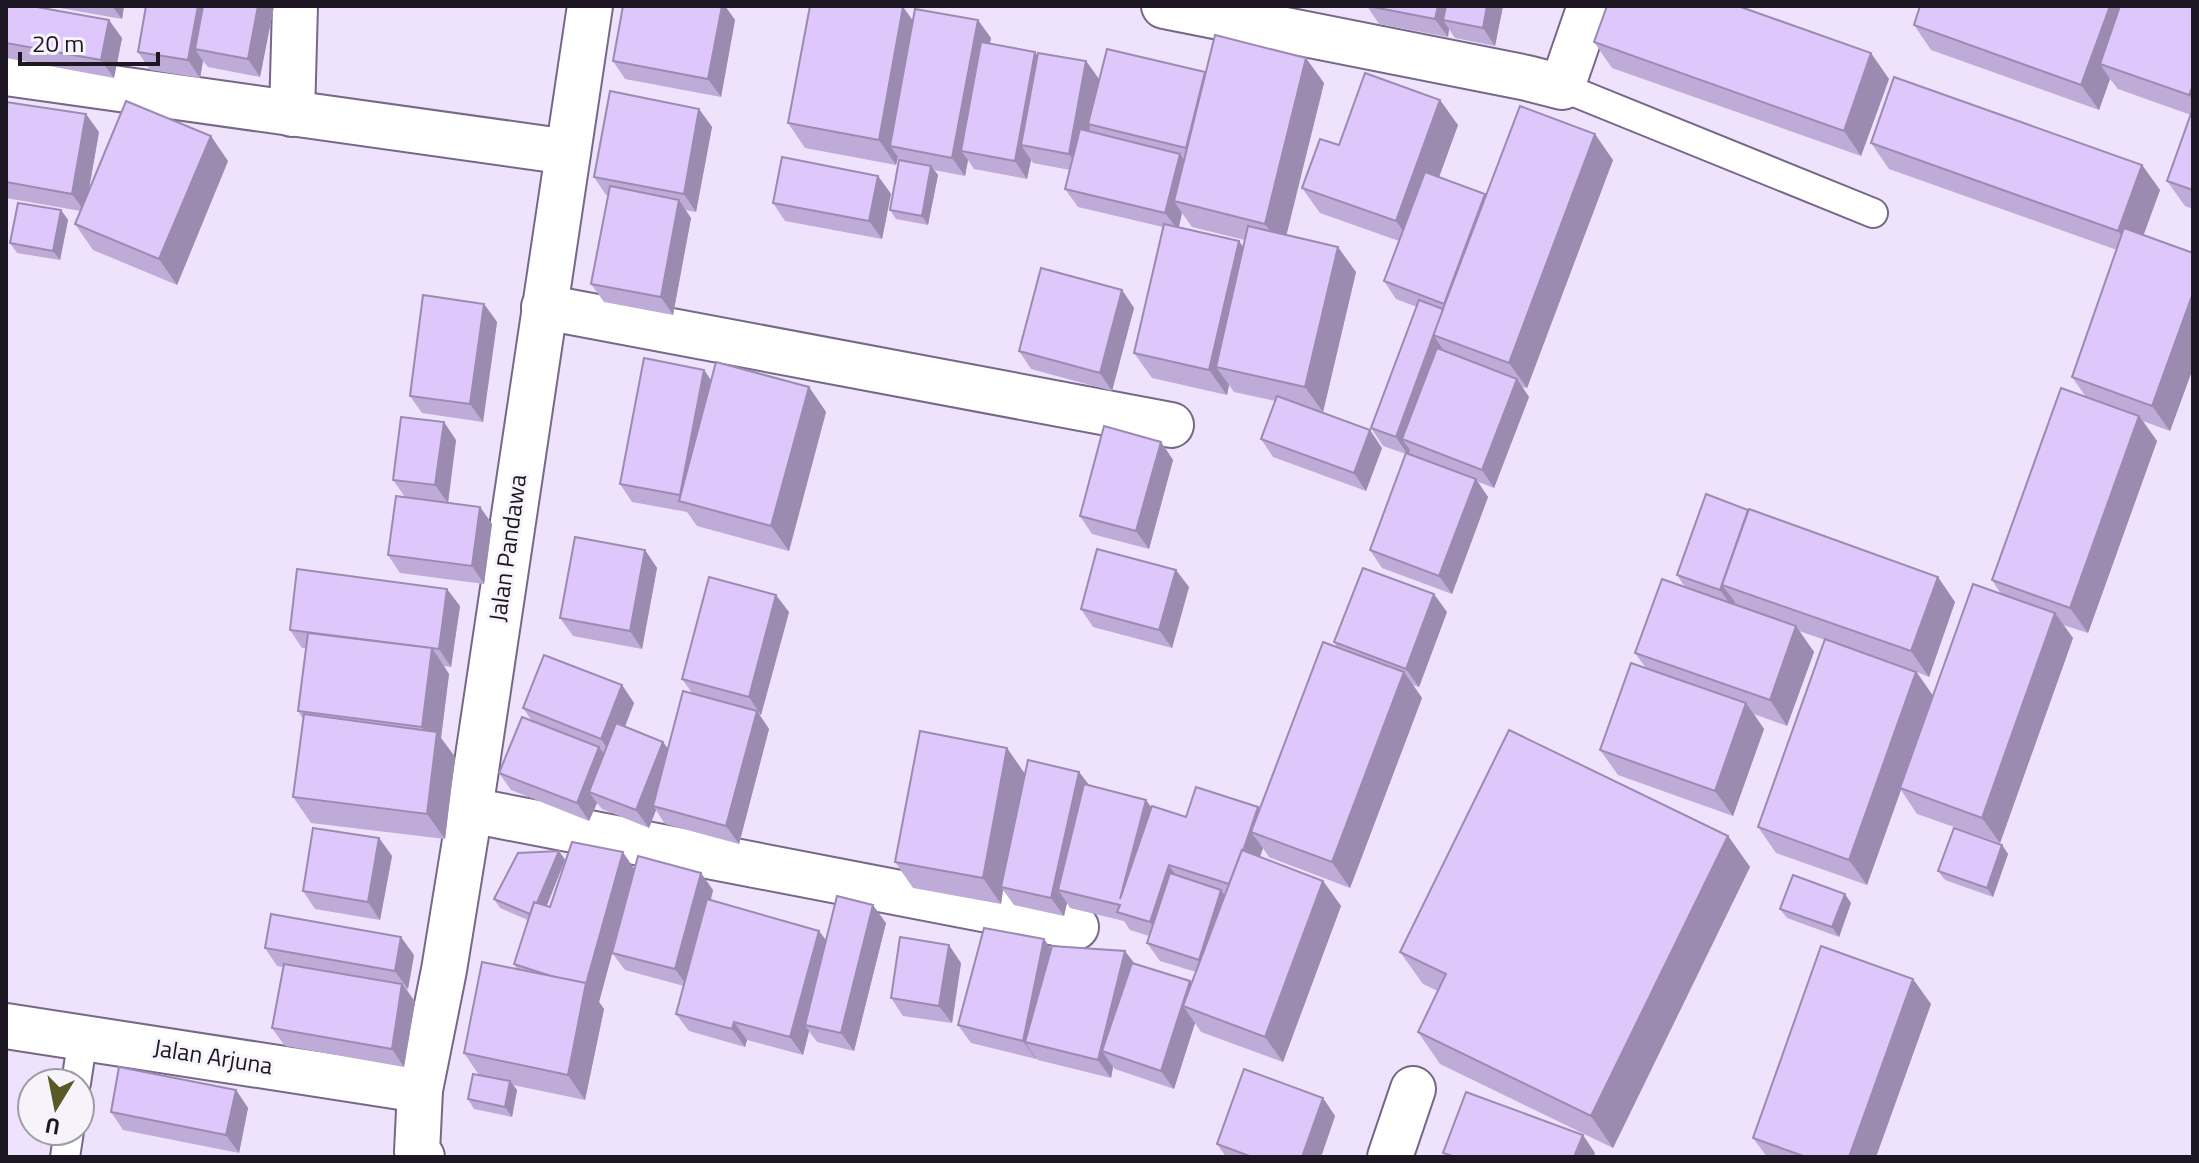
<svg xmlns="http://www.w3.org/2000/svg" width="2199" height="1163" viewBox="0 0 2199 1163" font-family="'Titillium Web',sans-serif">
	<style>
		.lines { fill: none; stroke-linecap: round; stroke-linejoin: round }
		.lane-casing { stroke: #766886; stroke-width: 32 }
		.street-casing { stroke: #766886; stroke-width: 48 }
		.lane { stroke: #fff; stroke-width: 28 }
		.street { stroke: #fff; stroke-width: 44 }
		.wall { fill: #bfabd8; fill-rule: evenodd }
		.shaded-wall { fill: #9b8bb0 }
		.building { fill: #dec7fb; stroke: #9b8bb0; stroke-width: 2 }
		.labels { text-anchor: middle; stroke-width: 6; stroke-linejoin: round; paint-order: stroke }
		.street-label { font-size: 24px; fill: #1c1722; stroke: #f6f4fa }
	</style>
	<rect width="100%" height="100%" fill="#eee2fd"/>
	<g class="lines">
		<g class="lane-casing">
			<g id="lane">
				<path d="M1562,87l311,126"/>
				<path d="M76,1083l7,-46"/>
				<path d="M65,1157l4,-26"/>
			</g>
		</g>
		<g class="street-casing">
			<g id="street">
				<path d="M1164,6l363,72 35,9 28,-81"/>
				<path d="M6,73l562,79"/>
				<path d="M292,114l3,-108"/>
				<path d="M544,307l627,118"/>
				<path d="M470,810l606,117"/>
				<path d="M6,1026l414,64"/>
				<path d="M422,1157l-5,-5 3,-62 24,-120 26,-160 120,-804"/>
				<path d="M1390,1157l23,-68"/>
			</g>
		</g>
		<use href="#lane" class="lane"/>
		<use href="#street" class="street"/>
	</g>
	<g class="wall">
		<path d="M6,6l116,32 -8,40 -108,-20z"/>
		<path d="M49,6h75l-2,13z"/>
		<path d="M274,6l-14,71 -52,-10 -5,-6 -3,17 -50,-8 -12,-18z"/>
		<path d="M623,6h102l10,14 -14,77 -96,-18 -12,-18z"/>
		<path d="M1367,6h136l-8,40 -40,-8 -6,-9 -1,8 -69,-13z"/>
		<path d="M2193,6v203l-8,-3 -18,-25 24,-66 -73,-26 -8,-10 -11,31 -168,-60 -17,-25z"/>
		<path d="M903,7l10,14 78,17 -1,5 47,13 49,5 13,18 -3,13 109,-20 119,11 -38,152 70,37 -33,140 -7,-1 66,37 -16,43 -93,-34 -12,-18 14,-38 -41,-9 -5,-7 -2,10 -75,-17 -18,-25 29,-126 -85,-20 -13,-18 5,-19 -37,-7 -2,-3 -4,19 -53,-10 -6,-9 -3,16 -31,-6 4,5 -10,50 -32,-6 -6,-9 10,-50 -2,-3 -2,8 -91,-17 -17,-25zM1182,213l10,14 53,13 -2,7 -4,-6 -60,-14z"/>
		<path d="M1594,42l295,37 -28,77 -249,-88z"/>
		<path d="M6,102l93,30 -11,61 140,-32 -51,124 -84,-35 -18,-26 6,-13 -75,-13z"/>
		<path d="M699,109l13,18 -16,85 -11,-2 6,8 -18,97 -69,-13 -13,-18 17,-89h-2l-12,-18z"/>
		<path d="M1458,125l-19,52 46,17 1,2 127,-36 -86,228 -5,-1 7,10 -35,91 -18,-7 12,16 -36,97 -70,-26 -12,-18 36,-96 -23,-8 -12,-18 46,-121 -21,-8 -12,-18 15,-40 -79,-28 -18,-25z"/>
		<path d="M1871,143l271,22 18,25 -17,45 50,18v115l-23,63 -27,-10 14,20 -69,192 -25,-8 10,13 -73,205 -83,-29 -16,-24 -34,95 -91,-32 -18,-26 67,-187 -26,-9 15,21 -27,74 -33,-12 10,15 -31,87 -115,-41 -18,-25 46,-82 -11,-15 50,-66 -8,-12 278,27 -26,75 -12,-5 16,24 68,-102 -9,-14 94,-183 -14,-20 45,-127 -228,-81z"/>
		<path d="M878,176l13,18 -9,45 -97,-18 -12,-18z"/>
		<path d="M61,210l7,10 -8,40 -43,-7 -7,-10z"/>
		<path d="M1122,290l12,18 -22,83 -81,-22 -12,-18z"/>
		<path d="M484,304l13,18 -14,100 -61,-9 -12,-17z"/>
		<path d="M704,370l7,10 98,7 17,25 -37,139 -92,-25 -10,-14 -55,-10 -12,-18z"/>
		<path d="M456,440l-8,62 32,5 12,17 -8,60 -84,-11 -12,-18 17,-58 -12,-17z"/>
		<path d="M1161,442l12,18 -24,89 -57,-15 -12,-18z"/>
		<path d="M645,550l12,18 -15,81 -69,-13 -13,-18z"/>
		<path d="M1189,587l-17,61 -79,-21 -12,-18z"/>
		<path d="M460,606l-9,61 -7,-1 5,8 -8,64 14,19 -10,82 -134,-16 -18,-26 10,-78 -5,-8 8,-63h-4l-12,-18z"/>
		<path d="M789,612l-28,103 -2,-1 10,15 -30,115 -74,-20 -9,-14 -7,18 -47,-19 -5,-6 -8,18 -78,-31 -12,-17 33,-52 -9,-13 99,-23 12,18 -9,24 38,15 5,7 24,-56 -10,-14z"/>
		<path d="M1447,612l-28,75 -6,-2 9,13 -72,190 -81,-31 -6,-9 -3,9 63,24 18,25 -58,156 -82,-30 -6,-9 -21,66 -59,-20 -2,-2 -2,11 -73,-18 -2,-2v1l-65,-16 -13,-18 93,-75 83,13 56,18 2,3 4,-12 -36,-11 -13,-18 2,-7 -19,-6 -6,-9 -54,-13 -3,-5 -3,13 -50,-11 -11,-15 -2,14 -88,-16 -18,-26 112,-114 18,26 54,-2 10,13 57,15 5,7 35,10 72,-10 2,2 77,-162 -3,-5z"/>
		<path d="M1728,836l22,31 -137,281 -173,-84 -22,-32 20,-41 -15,-7 -23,-32z"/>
		<path d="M379,838l13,18 -12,64 -65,-11 -12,-18z"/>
		<path d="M2002,845l6,9 -15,43 -48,-17 -7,-9z"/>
		<path d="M559,851l6,9 -18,46 3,1 85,-38 78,21 -2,10 108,31 7,9 60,-17 -32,128 -37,-9 -8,-11 -6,24 -56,-15 -2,7 -56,-16 -13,-17 8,-28 -59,-16 -13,-17 -13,49 5,7 -19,91 -72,-15 4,5 -5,27 -38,-8 -6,-10 11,-24 -15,-22 53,-84 -3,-5 14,-44 -28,-12 -6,-9z"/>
		<path d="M1851,903l-12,34 -52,-19 -7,-9z"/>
		<path d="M265,948l149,7 -6,34 -2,-1 9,14 -11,65 -119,-21 -13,-18 11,-61 -6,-1z"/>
		<path d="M961,963l-9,60 -49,-7 -12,-18z"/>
		<path d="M1931,1004l-55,153h-109l-14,-19z"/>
		<path d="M236,1090l12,18 -9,45 -116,-23 -12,-18z"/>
		<path d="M1323,1098l12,18 -14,41h-95l-9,-13z"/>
	</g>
	<g class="shaded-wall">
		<path d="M112,6h12l-2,13z"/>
		<path d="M198,6h16l-19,43 8,12 -3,17 -12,-18z"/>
		<path d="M258,6h16l-14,71 -12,-18z"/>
		<path d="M722,6h3l10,14 -14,77 -13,-18z"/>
		<path d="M1438,6h16l-11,14 6,9 -1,8 -13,-18z"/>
		<path d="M1487,6h16l-8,40 -12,-18z"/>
		<path d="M2110,6h27l-37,58 10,15 -11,31 -18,-25z"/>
		<path d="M903,7l18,25 -31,114 8,11 -2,8 -17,-25z"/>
		<path d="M109,20l13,18 -8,40 -13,-18z"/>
		<path d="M978,20l13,18 -22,114 -8,-1 7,9 -3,16 -13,-18z"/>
		<path d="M1035,52l12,18 -26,75 10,15 -4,19 -12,-18z"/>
		<path d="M1871,53l18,26 -28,77 -17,-25z"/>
		<path d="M1306,58l18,25 -41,166 -18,-25z"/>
		<path d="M1086,61l13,18 -9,45h-2l2,2 -8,46 -13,-18z"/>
		<path d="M2193,85v16l-4,-6z"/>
		<path d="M1440,100l18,25 -44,121 -18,-25z"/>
		<path d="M699,109l13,18 -16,85 -12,-18z"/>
		<path d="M86,114l13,18 -14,80 -13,-18z"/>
		<path d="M1595,134l18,26 -86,228 -18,-25z"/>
		<path d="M211,136l17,25 -51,124 -18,-26z"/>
		<path d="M1180,154l13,18 -19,29 8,12 -4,17 -13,-17z"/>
		<path d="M2142,165l18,25 -24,66 -18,-25z"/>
		<path d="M931,166l7,9 -10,50 -6,-9z"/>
		<path d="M878,176l13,18 -9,45 -13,-18z"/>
		<path d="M1485,194l12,18 -41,110 -12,-18z"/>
		<path d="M679,200l12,18 -18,97 -12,-18z"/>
		<path d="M61,210l7,10 -8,40 -7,-9z"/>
		<path d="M1239,241l17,25 -40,101 13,18 -2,10 -18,-25z"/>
		<path d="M1338,247l18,25 -33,140 -18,-25z"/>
		<path d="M1122,290l12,18 -22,83 -12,-18z"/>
		<path d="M2193,293v75l-23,63 -18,-25z"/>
		<path d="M484,304l13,18 -14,100 -13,-18z"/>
		<path d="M1434,336l12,18 -44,85 8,11 -2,5 -12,-18z"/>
		<path d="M704,370l12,18 -36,107z"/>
		<path d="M1517,379l12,18 -35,91 -12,-18z"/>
		<path d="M809,387l17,25 -37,139 -18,-25z"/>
		<path d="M2139,416l18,25 -69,192 -18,-25z"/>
		<path d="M444,422l12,18 -8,63 -13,-18z"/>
		<path d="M1370,430l12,18 -16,43 -12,-18z"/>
		<path d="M1161,442l12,18 -24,89 -13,-18z"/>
		<path d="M1476,479l12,18 -36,97 -13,-18z"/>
		<path d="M480,507l12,17 -8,60 -12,-18z"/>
		<path d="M1748,510l-26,75 13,17 -2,6 -13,-18z"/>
		<path d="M645,550l12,18 -15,81 -12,-18z"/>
		<path d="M1176,570l13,17 -17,61 -13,-18z"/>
		<path d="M1938,577l17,25 -26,75 -18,-26z"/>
		<path d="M447,589l13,17 -9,61 -12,-18z"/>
		<path d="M1434,594l13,18 -28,75 -13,-18z"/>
		<path d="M776,595l13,17 -28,103 -12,-18z"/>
		<path d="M2055,613l18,25 -73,205 -18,-25z"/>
		<path d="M1796,626l18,26 -27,74 -17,-26z"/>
		<path d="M432,648l17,26 -8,64 14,19 -10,82 -18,-25 8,-67 -13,-20z"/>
		<path d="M1404,672l18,26 -72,190 -18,-26z"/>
		<path d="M1916,672l18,25 -67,188 -18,-25z"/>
		<path d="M622,685l12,18 -21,54 -12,-18z"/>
		<path d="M1746,703l18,26 -31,87 -18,-25z"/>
		<path d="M757,711l12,18 -30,115 -13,-18z"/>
		<path d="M663,742l13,18 -23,46 3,4 -7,18 -13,-18z"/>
		<path d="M599,747l13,18 -23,27 8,11 -8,18 -12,-18z"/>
		<path d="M1007,748l18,26 -24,113 2,3 -2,14 -18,-26z"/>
		<path d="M1079,772l13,17 -34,101 9,13 -3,13 -13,-18z"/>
		<path d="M1146,800l12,17 -38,82z"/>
		<path d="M1258,807l13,18 -20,7 12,16 -19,55 -12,-18z"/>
		<path d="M1728,836l22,31 -137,281 -22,-32z"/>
		<path d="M379,838l13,18 -12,64 -12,-18z"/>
		<path d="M2002,845l6,9 -15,43 -6,-9z"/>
		<path d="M559,851l6,9 -26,64 -6,-9z"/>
		<path d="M623,852l12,18 -36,132 5,7 -19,91 -17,-25 18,-92z"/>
		<path d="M1169,865l12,18 -19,57 -12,-18z"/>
		<path d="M701,873l12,17 -25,97 -13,-18z"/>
		<path d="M1323,881l18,25 -58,156 -18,-25z"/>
		<path d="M1221,890l13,18 -23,69 -12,-17z"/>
		<path d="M1845,894l6,9 -12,34 -7,-10z"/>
		<path d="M873,905l13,18 -32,128 -13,-18z"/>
		<path d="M819,931l13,18 -27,76 4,6 -6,24 -13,-18z"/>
		<path d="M401,937l13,18 -6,34 -13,-18z"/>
		<path d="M1044,939l13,18 -32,85 11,16v1l-13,-18z"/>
		<path d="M949,945l12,18 -9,60 -13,-17z"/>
		<path d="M1125,951l13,17 -36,83 11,16 -2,11 -13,-18z"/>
		<path d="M1913,979l18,25 -55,153h-27z"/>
		<path d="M1190,981l13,18 -20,7 12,17 -21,66 -13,-18z"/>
		<path d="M402,984l13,18 -11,65 -12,-18z"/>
		<path d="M734,1022l13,18 -2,7 -13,-18z"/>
		<path d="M510,1081l7,9 -5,27 -7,-10z"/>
		<path d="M236,1090l12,18 -9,45 -13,-18z"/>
		<path d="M1323,1098l12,18 -14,41h-19z"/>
		<path d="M1583,1135l12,18 -1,4h-20z"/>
	</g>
	<g class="building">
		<path d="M6,6h25l78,14 -8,40 -95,-17z"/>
		<path d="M146,6h52l-10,54 -50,-8z"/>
		<path d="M203,6h55l-10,53 -53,-10z"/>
		<path d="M623,6h99l-14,73 -95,-18z"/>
		<path d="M810,6l93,1 -24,133 -91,-17z"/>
		<path d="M1368,6h70l-3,13z"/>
		<path d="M1446,6h41l-4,22 -40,-8z"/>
		<path d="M1607,6h131l133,47 -27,78 -250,-89z"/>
		<path d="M1920,6h190l-29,79 -167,-60z"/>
		<path d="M2120,6h73v79l-4,10 -89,-31z"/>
		<path d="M915,9l63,11 -26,138 -62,-12z"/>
		<path d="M1215,35l91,23 -41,166 -91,-23z"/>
		<path d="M981,42l54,10 -20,109 -54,-10z"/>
		<path d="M1107,49l98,23 -19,76 -98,-24z"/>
		<path d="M1038,53l48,8 -17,93 -48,-9z"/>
		<path d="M1365,73l75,27 -44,121 -94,-33 18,-49 19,6z"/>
		<path d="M1894,77l248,88 -24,66 -247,-88z"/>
		<path d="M610,91l89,18 -15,85 -90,-17z"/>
		<path d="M126,101l85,35 -52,123 -84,-35z"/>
		<path d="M6,102l80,12 -14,80 -66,-12z"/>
		<path d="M1520,106l75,28 -86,229 -76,-28z"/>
		<path d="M2193,108v82l-26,-9z"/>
		<path d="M1080,129l100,25 -15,59 -100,-24z"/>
		<path d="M782,157l96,19 -9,45 -96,-18z"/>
		<path d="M899,160l32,6 -9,50 -32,-6z"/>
		<path d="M1425,172l60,22 -41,110 -60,-23z"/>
		<path d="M610,186l69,14 -18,97 -70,-13z"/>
		<path d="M18,203l43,7 -8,41 -43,-8z"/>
		<path d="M1164,224l75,17 -30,129 -75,-17z"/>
		<path d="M1248,226l90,21 -33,140 -89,-20z"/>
		<path d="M2124,228l69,25v40l-41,113 -80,-29z"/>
		<path d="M1041,268l81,22 -22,83 -81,-22z"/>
		<path d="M423,295l61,9 -14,100 -60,-8z"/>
		<path d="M1419,300l24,9 -47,128 -25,-9z"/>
		<path d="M1437,348l80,31 -35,91 -80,-31z"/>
		<path d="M644,358l60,12 -24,125 -60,-11z"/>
		<path d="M716,362l93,25 -38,139 -92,-25z"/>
		<path d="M2061,388l78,28 -69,192 -78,-28z"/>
		<path d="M1277,396l93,34 -16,43 -93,-34z"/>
		<path d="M401,417l43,5 -9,63 -42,-5z"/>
		<path d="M1104,426l57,16 -25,89 -56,-15z"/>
		<path d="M1406,453l70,26 -37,97 -69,-26z"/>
		<path d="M1706,494l42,16 -28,80 -43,-15z"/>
		<path d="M396,496l84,11 -8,59 -84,-11z"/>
		<path d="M1749,509l189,68 -27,74 -189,-66z"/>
		<path d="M575,537l70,13 -15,81 -70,-13z"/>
		<path d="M1097,549l79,21 -17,60 -78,-21z"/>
		<path d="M1363,568l71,26 -28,75 -72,-27z"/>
		<path d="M297,569l150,20 -8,60 -149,-19z"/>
		<path d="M709,577l67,18 -27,102 -67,-18z"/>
		<path d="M1662,579l134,47 -26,74 -135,-47z"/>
		<path d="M1973,584l82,29 -73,205 -82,-30z"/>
		<path d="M308,633l124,15 -10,79 -124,-16z"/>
		<path d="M1825,639l91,33 -67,188 -91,-33z"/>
		<path d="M1323,642l81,30 -72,190 -81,-30z"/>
		<path d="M544,655l78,30 -21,54 -78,-31z"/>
		<path d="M1631,663l115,40 -31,88 -115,-41z"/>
		<path d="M683,691l74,20 -31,115 -73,-20z"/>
		<path d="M304,714l133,18 -10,82 -134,-17z"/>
		<path d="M522,717l77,30 -22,56 -78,-30z"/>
		<path d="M616,723l47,19 -27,68 -47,-18z"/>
		<path d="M1509,730l219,106 -137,280 -173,-84 28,-58 -46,-22z"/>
		<path d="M920,731l87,17 -24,130 -88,-16z"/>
		<path d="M1028,760l51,12 -28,126 -50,-11z"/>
		<path d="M1084,784l62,16 -26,99 32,-93 34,11 10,-30 62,20 -15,44 -1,-1 -13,34 -60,-19 -19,57 -33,-10 3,-7 -62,-15z"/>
		<path d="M313,828l66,10 -11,64 -65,-11z"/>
		<path d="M1954,828l48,17 -15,43 -49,-17z"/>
		<path d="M572,842l51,10 -37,132 -32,-7 -40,-13 20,-62 16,5z"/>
		<path d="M1242,850l81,31 -58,156 -82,-31z"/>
		<path d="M559,851l-22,52 -3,-1 -4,12 -36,-15 24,-46z"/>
		<path d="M638,856l63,17 -26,96 -63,-16z"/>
		<path d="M1170,873l51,17 -22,70 -52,-17z"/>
		<path d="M1793,875l52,19 -13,33 -52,-18z"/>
		<path d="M837,896l36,9 -32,128 -36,-8z"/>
		<path d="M707,899l112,32 -29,106 -56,-15 -2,7 -56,-15z"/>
		<path d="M271,914l130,23 -6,34 -130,-23z"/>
		<path d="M984,928l60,11 -21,102 -65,-16z"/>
		<path d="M900,937l49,8 -10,61 -48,-8z"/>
		<path d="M1052,946l73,5 -27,109 -73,-18z"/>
		<path d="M1821,946l92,33 -64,178h-43l-53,-19z"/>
		<path d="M482,962l104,21 -18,92 -104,-22z"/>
		<path d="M1132,963l58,18 -29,90 -59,-20z"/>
		<path d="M284,964l118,20 -10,65 -120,-21z"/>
		<path d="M119,1067l117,23 -10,45 -115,-23z"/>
		<path d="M1244,1069l79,29 -21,59h-50l-35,-13z"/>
		<path d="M473,1074l37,7 -5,26 -37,-8z"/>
		<path d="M1466,1092l117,43 -9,22h-119l-12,-4z"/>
	</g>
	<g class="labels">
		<g class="street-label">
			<text transform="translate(508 548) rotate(-82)" y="8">Jalan Pandawa</text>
			<text transform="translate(213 1057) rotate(9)" y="8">Jalan Arjuna</text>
		</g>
	</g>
	<rect width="2199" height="1163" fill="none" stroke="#1c1722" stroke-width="16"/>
	<g transform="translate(56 1107) rotate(190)"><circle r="38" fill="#f6f4fa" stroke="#9f9ca4" stroke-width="2"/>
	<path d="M0-6L14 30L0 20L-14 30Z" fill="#5a5926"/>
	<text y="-12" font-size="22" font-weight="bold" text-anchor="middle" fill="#1c1722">U</text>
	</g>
	<path d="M20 52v12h138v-12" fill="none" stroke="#1c1722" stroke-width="4"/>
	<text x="32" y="52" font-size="24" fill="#1c1722" stroke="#f6f4fa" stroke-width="6" paint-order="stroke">20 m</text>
</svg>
